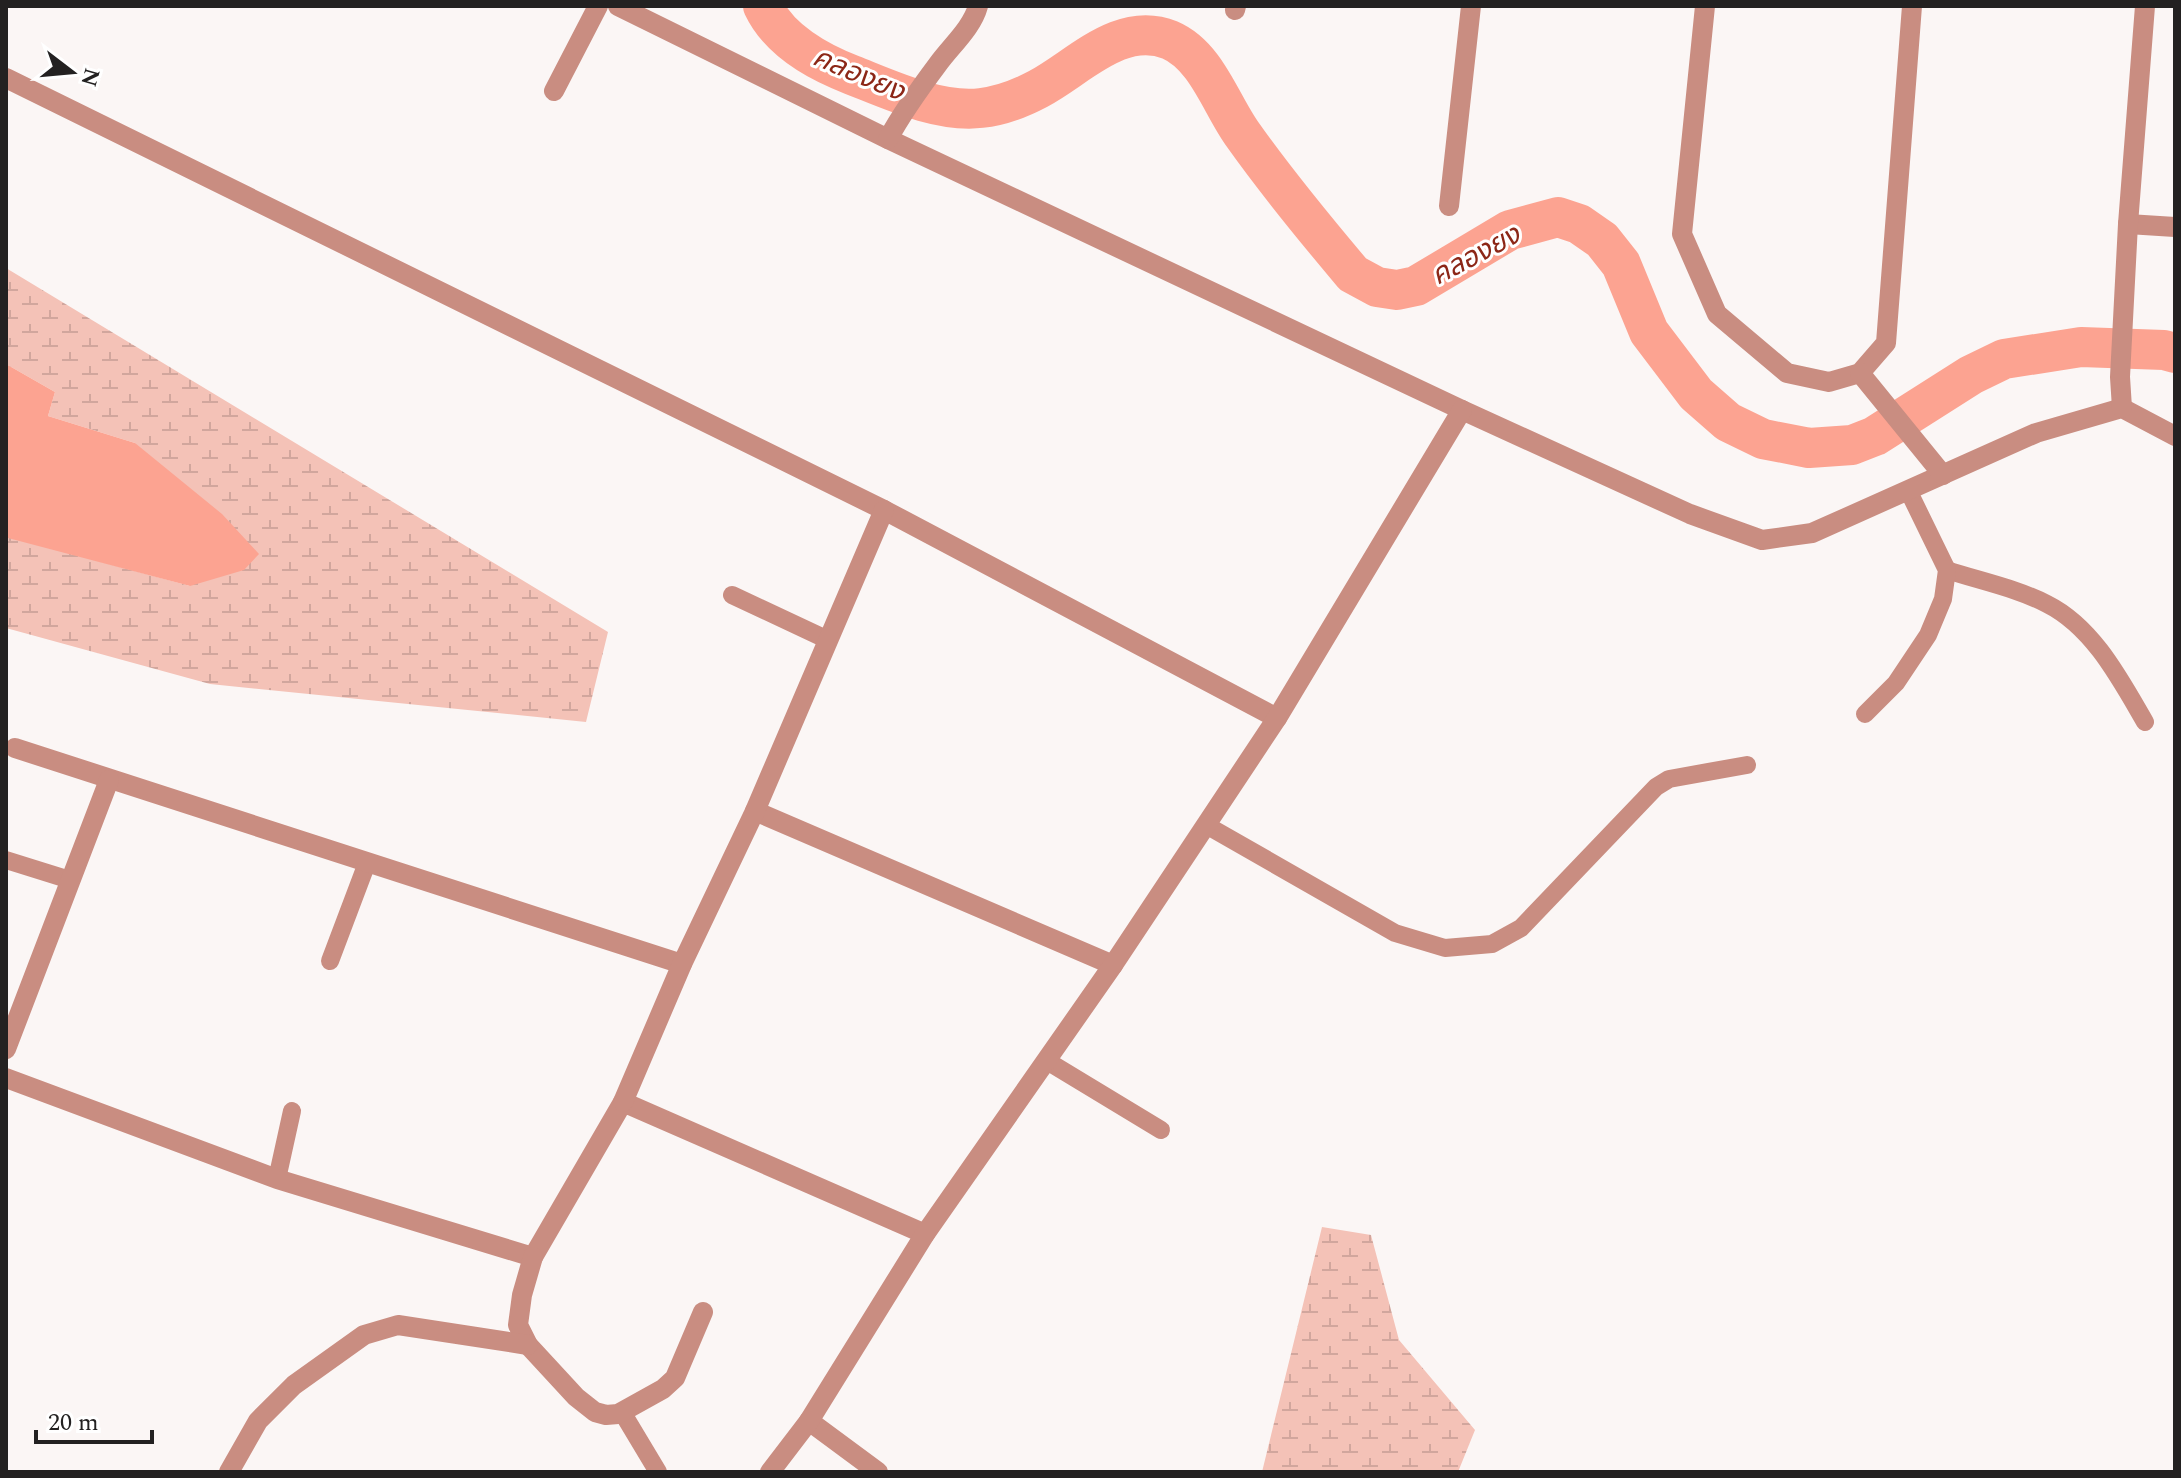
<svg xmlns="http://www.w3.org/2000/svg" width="2181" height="1478" viewBox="0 0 2181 1478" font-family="Spectral,'Noto Sans Thai',serif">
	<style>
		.wetland { fill: url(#wetland-marsh) }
		.water { fill: #fca391 }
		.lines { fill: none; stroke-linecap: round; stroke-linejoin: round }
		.canal { stroke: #fca391; stroke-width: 40 }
		.lane { stroke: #c98d81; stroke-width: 18 }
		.street { stroke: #c98d81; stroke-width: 20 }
		.labels { text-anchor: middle; stroke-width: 6; stroke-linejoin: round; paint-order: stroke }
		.water-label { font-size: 28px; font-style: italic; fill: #8c2717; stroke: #fff }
	</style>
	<defs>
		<pattern id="wetland-marsh" width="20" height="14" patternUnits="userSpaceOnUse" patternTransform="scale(2)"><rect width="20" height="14" fill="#f4c2b7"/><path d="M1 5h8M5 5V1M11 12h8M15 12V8" fill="none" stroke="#d1a69d"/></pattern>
	</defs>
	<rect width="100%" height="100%" fill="#fbf6f5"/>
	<g class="wetland">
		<path d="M6,268l602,364 -22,90 -376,-38 -204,-56v-92l184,50 -55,-143 -87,-27 7,-24 -49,-28z"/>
		<path d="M1322,1227l49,8 28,105 76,90 -17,42h-196z"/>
	</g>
	<path class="water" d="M6,364l49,28 -7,24 87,27 87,71 37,40 -15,16 -54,16 -182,-48 -2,-2z"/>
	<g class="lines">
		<path class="canal" d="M763,6c16,34 55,56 89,69 38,15 87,38 129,33 20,-2 40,-10 57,-19 40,-21 82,-69 132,-49 37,16 51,65 73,95 34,48 72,94 110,139l24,13 20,3 19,-4 94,-56 48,-13 21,7 23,16 19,24 28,68 47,62 32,28 35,17 46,9 43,-3 23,-9 96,-61 33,-16 77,-12 83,3 11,3"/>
		<g class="lane">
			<path d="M1947,570c33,11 69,18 100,34 46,23 73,75 98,118"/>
			<path d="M732,595l96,45"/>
			<path d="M1865,714l31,-31 32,-48 15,-36 4,-29 -39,-80"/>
			<path d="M1206,825l189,108 50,15 47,-4 29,-16 135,-141 13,-8 78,-14"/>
			<path d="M6,860l64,20"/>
			<path d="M330,961l37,-98"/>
			<path d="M1047,1061l114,69"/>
			<path d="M277,1179l15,-68"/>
			<path d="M622,1412l36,60"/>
		</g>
		<g class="street">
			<path d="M618,6l270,133 574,271 228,104 72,26 50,-7 224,-100 86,-25 53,28"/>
			<path d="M1705,6l-23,228 35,80 70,59 42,9 31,-9 26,-30 26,-337"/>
			<path d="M1235,10l1,-4"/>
			<path d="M6,78l878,432 393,208"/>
			<path d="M554,91l44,-85"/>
			<path d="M888,139c14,-26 32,-51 50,-75 13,-18 34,-36 40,-58"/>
			<path d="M1449,206l22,-200"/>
			<path d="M2128,224l47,3"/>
			<path d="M1860,373l83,102"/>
			<path d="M2122,408l-2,-31 8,-153 17,-218"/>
			<path d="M15,748l667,216"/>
			<path d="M755,811l358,154"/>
			<path d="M6,1049l103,-269"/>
			<path d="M6,1078l271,101 256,78 90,-155 302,132"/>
			<path d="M623,1102l59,-138 73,-153 129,-301"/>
			<path d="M533,1257l-11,38 -4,30 10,20 48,52 19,15 11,3 12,-1 45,-25 12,-11 28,-66"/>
			<path d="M809,1421l69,51"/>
			<path d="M229,1472l29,-51 36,-36 70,-50 34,-10 130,20"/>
			<path d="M770,1472l39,-51 116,-187 188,-269 164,-247 185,-308"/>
		</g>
	</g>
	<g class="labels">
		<g class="water-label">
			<text transform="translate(859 73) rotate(23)" y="10">คลองยง</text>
			<text transform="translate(1475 254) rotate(-28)" y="10">คลองยง</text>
		</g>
	</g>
	<rect width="2181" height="1478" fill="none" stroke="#232121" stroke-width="16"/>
	<g transform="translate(72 72) rotate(106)" stroke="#ffffff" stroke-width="6" paint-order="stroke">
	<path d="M0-6L14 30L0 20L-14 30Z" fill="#232121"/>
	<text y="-12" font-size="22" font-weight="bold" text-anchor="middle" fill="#232121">N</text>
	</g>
	<path d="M36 1430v12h116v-12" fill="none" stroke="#232121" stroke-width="4"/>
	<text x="48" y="1430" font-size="24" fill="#232121" stroke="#ffffff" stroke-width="6" paint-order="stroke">20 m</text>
</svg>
